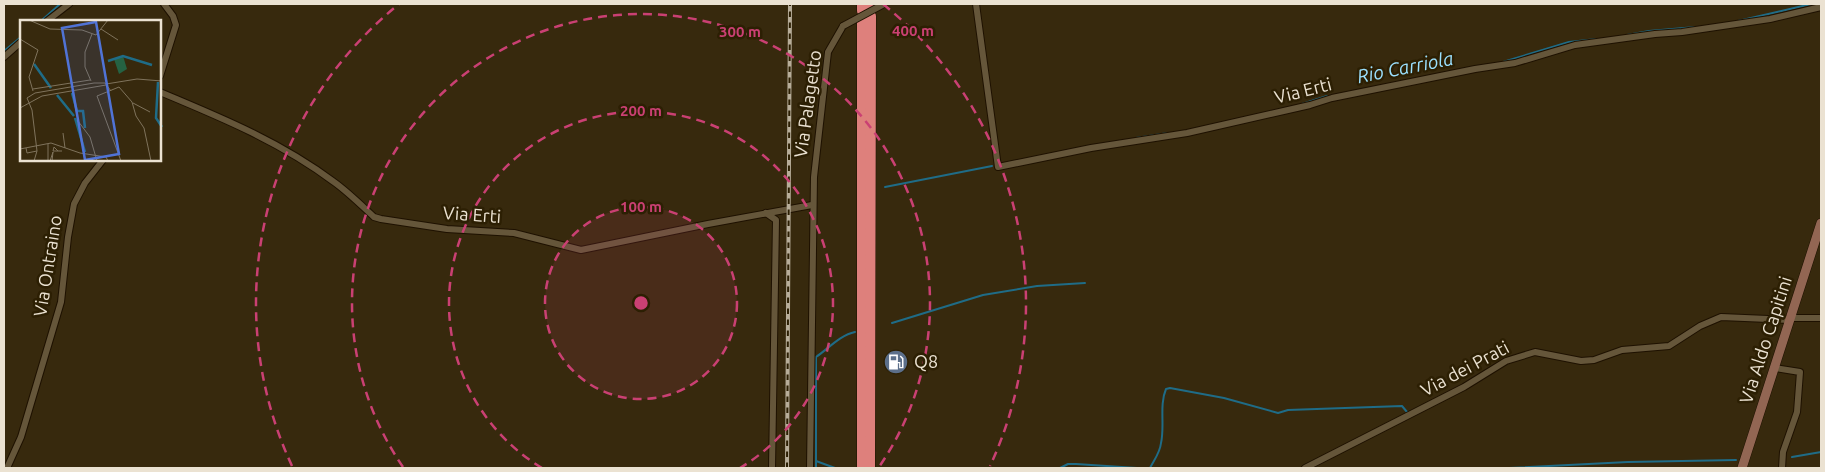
<svg xmlns="http://www.w3.org/2000/svg" width="1825" height="472" viewBox="0 0 1825 472" font-family="Ubuntu,sans-serif">
	<style>
		.lines { fill: none; stroke-linecap: round; stroke-linejoin: round }
		.stream { stroke: #1f6c87; stroke-width: 2 }
		.minor-casing { stroke: #1e1100; stroke-width: 8 }
		.secondary-casing { stroke: #1e1100; stroke-width: 10 }
		.trunk-casing { stroke: #1e1100; stroke-width: 11 }
		.minor { stroke: #65563a; stroke-width: 6 }
		.secondary { stroke: #926653; stroke-width: 9 }
		.trunk { stroke: #de807c; stroke-width: 10 }
		.rail-casing { stroke: #b7ad99; stroke-width: 4 }
		.rail { stroke: #2c1f03; stroke-width: 2; stroke-dasharray: 5.5; stroke-linecap: butt }
		.minor-bridge-casing { stroke: #1e1100; stroke-width: 8; stroke-linecap: butt }
		.minor-bridge { stroke: #65563a; stroke-width: 6 }
		.ring { fill: none; stroke: #ca4073; stroke-width: 2.5; stroke-dasharray: 9 6 }
		.labels { text-anchor: middle; stroke-width: 5; stroke-linejoin: round; paint-order: stroke }
		.street-label { font-size: 18px; fill: #ebe2d2; stroke: #2c1f03 }
		.poi-label { font-size: 18px; fill: #ebe2d2; stroke: #2c1f03; text-anchor: start }
		.water-label { font-size: 19px; font-style: italic; fill: #9be0fe; stroke: #2c1f03 }
		.inset-river { fill: none; stroke: #1f6c87; stroke-width: 2.5 }
		.inset-road { fill: none; stroke: #7f735c; stroke-width: 1 }
		.view { fill: #5073d6; fill-opacity: 0.15; stroke: #5073d6; stroke-width: 2.5 }
		.inset-edge { fill: none; stroke: #ebe2d2; stroke-width: 2.5 }
		.centre { fill: #ca4073; stroke: #2c1f03; stroke-width: 2.5 }
		.ring-label { font-size: 15px; text-anchor: middle; font-weight: bold; fill: #ca4073; stroke: #2c1f03; stroke-width: 5; stroke-linejoin: round; paint-order: stroke }
	</style>
	<rect width="100%" height="100%" fill="#37290d"/>
	<g class="lines">
		<g class="stream">
			<path d="M41,21l19,-17"/>
			<path d="M1738,21l73,-17"/>
			<path d="M1627,35l22,-4 47,-4"/>
			<path d="M4,51l17,-14"/>
			<path d="M1503,62l66,-20 28,-3"/>
			<path d="M1302,104l25,-8"/>
			<path d="M1136,138l32,-5"/>
			<path d="M885,187l107,-21"/>
			<path d="M892,323l91,-28 54,-9 48,-3"/>
			<path d="M1792,457l29,-5"/>
			<path d="M816,461l19,7"/>
			<path d="M816,468v-111c12,-8 24,-22 39,-25"/>
			<path d="M1060,468l8,-4h8l61,4"/>
			<path d="M1150,468c4,-8 10,-15 11,-25 4,-17 -2,-38 5,-54l4,-1 54,10 54,15 10,-3 114,-4 5,6"/>
			<path d="M1509,468l119,-6 108,-2"/>
		</g>
		<g class="minor-casing">
			<g id="minor">
				<path d="M976,4l22,163 93,-19 96,-15 123,-28 22,-7 143,-29 40,-6 60,-18 80,-11 27,-2 88,-13 51,-12"/>
				<path d="M47,21l22,-17"/>
				<path d="M4,57l17,-15"/>
				<path d="M160,76l16,-51 -3,-9 -9,-12"/>
				<path d="M160,92c60,25 121,50 174,90 14,10 27,23 40,35l7,2 66,10 67,4 67,17 127,-26 104,-19"/>
				<path d="M766,213l10,7 -4,248"/>
				<path d="M1775,368l25,4 -3,40 -14,40 -1,16"/>
				<path d="M7,468l14,-31 40,-135 7,-65 6,-33 11,-21 18,-23"/>
				<path d="M810,468l4,-291 14,-125 15,-26"/>
				<path d="M1305,468l159,-81 42,-26 29,-9 46,9 13,-1 28,-10 47,-4 31,-20 21,-9 68,3 4,-2h28"/>
			</g>
		</g>
		<g class="secondary-casing">
			<path id="secondary" d="M1742,468l79,-245"/>
		</g>
		<g class="trunk-casing">
			<g id="trunk">
				<path d="M862,4v7"/>
				<path d="M870,4l1,2"/>
				<path d="M862,468v-447"/>
				<path d="M870,468l1,-452"/>
			</g>
		</g>
		<use href="#minor" class="minor"/>
		<use href="#secondary" class="secondary"/>
		<use href="#trunk" class="trunk"/>
		<g class="rail-casing">
			<path id="rail" d="M787,468l3,-464"/>
		</g>
		<use href="#rail" class="rail"/>
		<g class="minor-bridge-casing">
			<path id="minor-bridge" d="M843,26l41,-22"/>
		</g>
		<use href="#minor-bridge" class="minor-bridge"/>
	</g>
	<circle cx="641" cy="303" r="96" fill="#ca4073" fill-opacity=".12"/>
	<g class="ring">
		<circle cx="641" cy="303" r="96"/>
		<path d="M542 468A192 192 0 1 1 740 468"/>
		<path d="M403 467A289 289 0 1 1 879 467"/>
		<path d="M292 466A385 385 0 0 1 399 4M883 4A385 385 0 0 1 990 466"/>
	</g>
	<defs>
		<g id="fuel-disc" transform="scale(1.25)"><circle r="9.5" fill="#5c6f8a" stroke="#2c1f03"/><path d="M-5.5-6h7V0h2V4h1.3V-2.5L3-4.5l.8-.8L6-3V5H2.5V1h-1V6h-7ZM-4.2-4.7v3.2H.2V-4.7Z" fill="#fff"/></g>
	</defs>
	<g fill-rule="evenodd">
		<use href="#fuel-disc" x="896" y="362"/>
	</g>
	<g class="labels">
		<g class="street-label">
			<text transform="translate(1303 91) rotate(-14)" y="6">Via Erti</text>
			<text transform="translate(808 104) rotate(-82)" y="6">Via Palagetto</text>
			<text transform="translate(472 215) rotate(4)" y="6">Via Erti</text>
			<text transform="translate(48 266) rotate(-81)" y="6">Via Ontraino</text>
			<text transform="translate(1766 340) rotate(-72)" y="6">Via Aldo Capitini</text>
			<text transform="translate(1465 369) rotate(-28)" y="6">Via dei Prati</text>
		</g>
		<g class="poi-label">
			<text x="914" y="368">Q8</text>
		</g>
		<g class="water-label">
			<text transform="translate(1405 67) rotate(-11)" y="7">Rio Carriola</text>
		</g>
	</g>
	<g transform="translate(20 20)">
		<rect width="141" height="141" fill="#37290d"/>
		<path d="M103,36l4,13 -8,5 -5,-15z" fill="#256243"/>
		<path class="inset-river" d="M88,41l15,-5 29,9M14,44l17,24M138,62l-2,36 6,9M52,73l5,18h6l2,17M37,75l17,21M55,98l10,34"/>
		<path class="inset-road" d="M9,0l21,9 32,1 14,5 12,-15M81,9l17,11M0,19l18,11 -9,27 4,14M71,61l-6,-14v-15l7,-18M86,64l31,-5 25,2M13,69l57,-9M113,83l17,9M0,88l22,-12 64,-11M58,101l12,16 7,24M43,113l2,15M6,128l1,5 10,-2M0,129l31,-6 29,10 26,4 2,4M38,131l-4,-4 -1,4h9M14,141l3,-10 -5,-41 -5,-12 8,-5 59,-10h11l6,8M28,141v-17M30,141l3,-9 -1,9M101,141l-24,-65 22,-9 13,15 4,14 8,12 7,33"/>
		<path class="view" d="M76,2l23,132 -34,6 -23,-132z"/>
		<rect width="141" height="141" class="inset-edge"/>
	</g>
	<circle cx="641" cy="303" r="8" class="centre"/>
	<g class="ring-label">
		<text x="913" y="36">400 m</text>
		<text x="740" y="37">300 m</text>
		<text x="641" y="116">200 m</text>
		<text x="641" y="212">100 m</text>
	</g>
	<rect width="1825" height="472" fill="none" stroke="#ebe2d2" stroke-width="10"/>
</svg>
